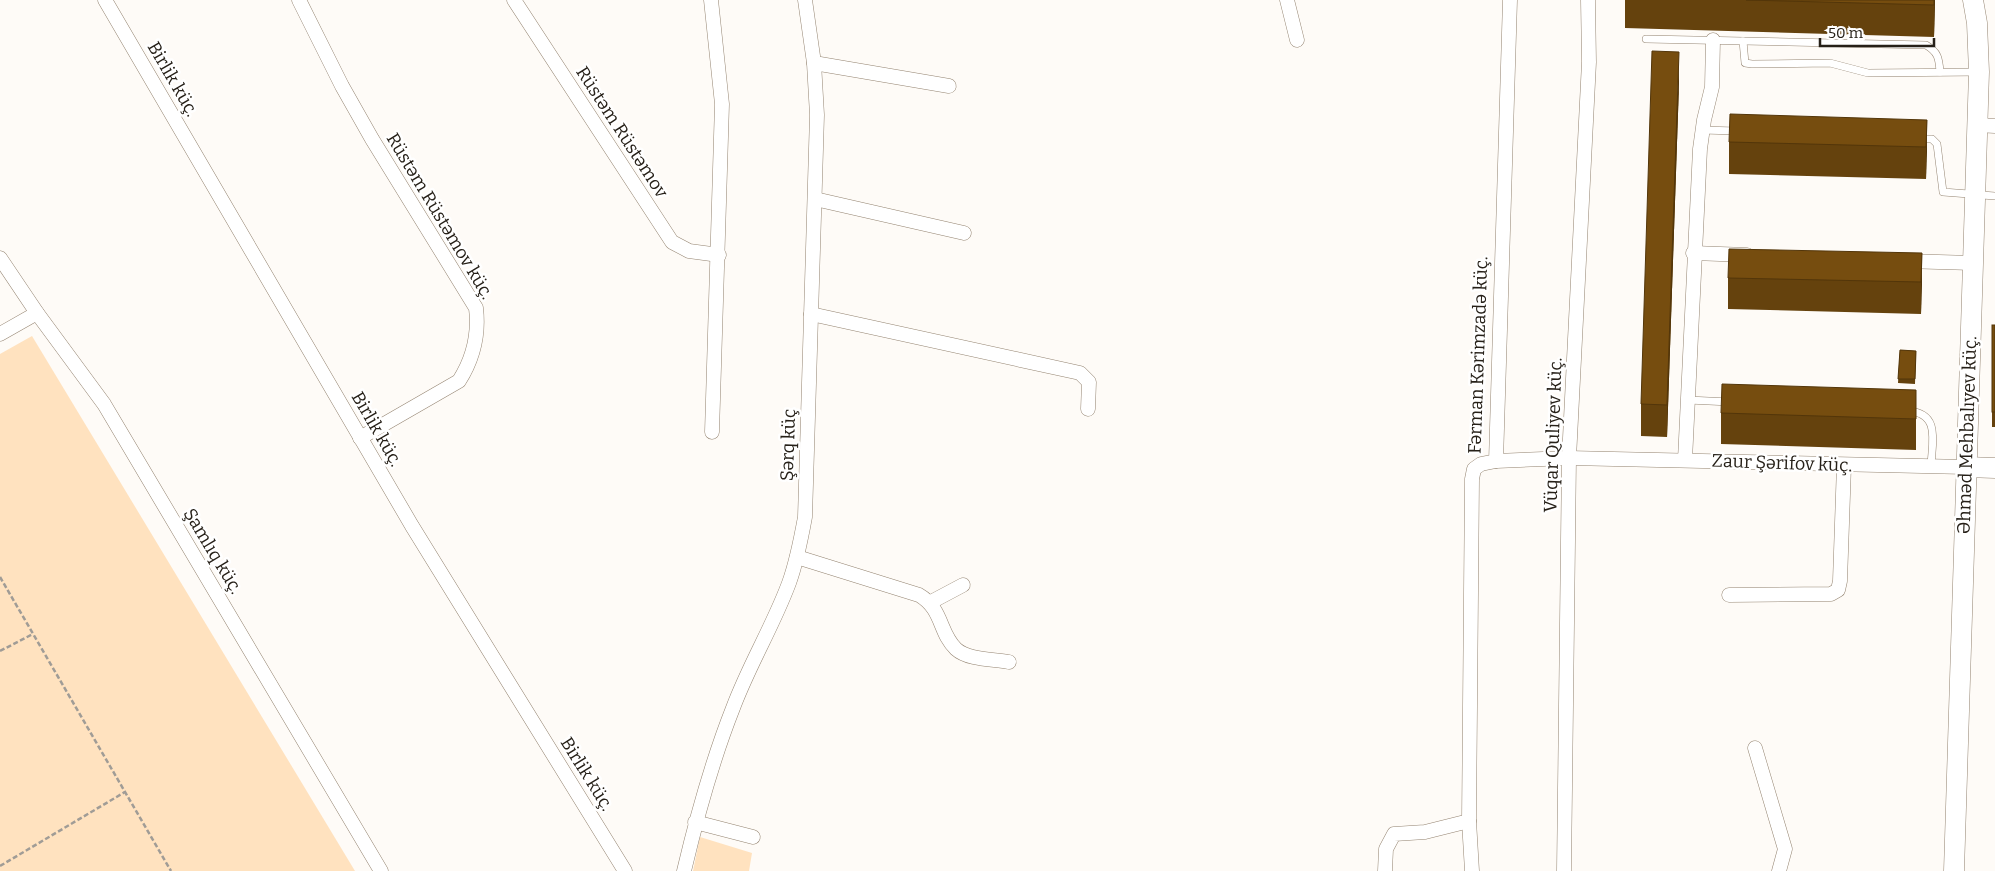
<svg xmlns="http://www.w3.org/2000/svg" width="1995" height="871" viewBox="0 0 1995 871" font-family="Bitter,serif">
	<style>
		.green { fill: #ffe2bf }
		.lines { fill: none; stroke-linecap: round; stroke-linejoin: round }
		.lane-casing { stroke: #948471; stroke-width: 8 }
		.street-casing { stroke: #948471; stroke-width: 15 }
		.secondary-casing { stroke: #948471; stroke-width: 21 }
		.path { stroke: #a09c96; stroke-width: 2.5; stroke-dasharray: 5 2.5; stroke-linecap: butt }
		.lane { stroke: #fff; stroke-width: 7 }
		.street { stroke: #fff; stroke-width: 14 }
		.secondary { stroke: #fff; stroke-width: 20 }
		.wall { fill: #65420d }
		.shaded-wall { fill: #53360a }
		.building { fill: #764d0f; stroke: #53360a }
		.labels { text-anchor: middle; stroke-width: 5; stroke-linejoin: round; paint-order: stroke }
		.street-label { font-size: 18px; fill: #262018; stroke: #fff }
	</style>
	<rect width="100%" height="100%" fill="#fefbf7"/>
	<g class="green">
		<path d="M32,336l323,535h-355v-517z"/>
		<path d="M700,837l52,16 -3,18h-56z"/>
	</g>
	<g class="lines">
		<g class="lane-casing">
			<g id="lane">
				<path d="M1646,39l280,6c12,7 13,13 14,27"/>
				<path d="M1743,41l2,22 7,1 78,-1 38,10 110,-1"/>
				<path d="M1702,130l34,1"/>
				<path d="M1919,139h13l5,5 6,48 52,4"/>
				<path d="M1688,400l42,2"/>
				<path d="M1908,411c33,2 24,31 23,55"/>
			</g>
		</g>
		<g class="street-casing">
			<g id="street">
				<path d="M105,0l307,526 213,345"/>
				<path d="M299,0l43,86 30,53 104,169c3,25 -3,51 -17,73l-99,57"/>
				<path d="M514,0l158,242 17,9 30,4"/>
				<path d="M711,0l11,104 -10,328"/>
				<path d="M1287,0l10,40"/>
				<path d="M814,63l135,23"/>
				<path d="M1977,125l18,1"/>
				<path d="M815,199l149,34"/>
				<path d="M1693,253l54,2"/>
				<path d="M0,258l37,55 67,91 277,467"/>
				<path d="M1904,261l69,2"/>
				<path d="M811,314l269,59 9,9 -1,27"/>
				<path d="M0,334l37,-21"/>
				<path d="M1685,460l15,-311 4,-29 8,-33 1,-47"/>
				<path d="M1496,461l73,-3 397,9"/>
				<path d="M797,557l122,38c24,14 20,38 37,54 12,11 37,10 53,13"/>
				<path d="M1729,595l102,-1 7,-4 2,-9 4,-116"/>
				<path d="M931,602l32,-17"/>
				<path d="M1755,748l30,101 -6,22"/>
				<path d="M695,822l58,15"/>
				<path d="M684,871c13,-55 28,-110 49,-163 16,-43 40,-82 56,-125 8,-22 12,-44 16,-66l12,-402 -3,-52 -9,-63"/>
				<path d="M1385,871l1,-22 8,-15 31,-2 44,-11"/>
				<path d="M1472,871l-3,-50 3,-342 2,-10 7,-5 15,-3 14,-461"/>
				<path d="M1564,871l5,-413 20,-396 -1,-62"/>
			</g>
		</g>
		<g class="secondary-casing">
			<g id="secondary">
				<path d="M1966,467l29,1"/>
				<path d="M1954,871l25,-799 -2,-49 -4,-23"/>
			</g>
		</g>
		<g class="path">
			<path d="M0,577l171,294"/>
			<path d="M0,651l33,-17"/>
			<path d="M0,866l125,-74"/>
		</g>
		<use href="#lane" class="lane"/>
		<use href="#street" class="street"/>
		<use href="#secondary" class="secondary"/>
	</g>
	<g class="wall">
		<path d="M1625,0h310l-1,37 -309,-9z"/>
		<path d="M1679,84l-12,353 -26,-1v-32z"/>
		<path d="M1927,120l-1,59 -197,-5v-32z"/>
		<path d="M1922,253l-1,61 -193,-5v-31z"/>
		<rect x="1992" y="325" width="3" height="102"/>
		<path d="M1900,350l16,1 -1,33 -17,-1z"/>
		<path d="M1916,390v60l-195,-6v-31z"/>
	</g>
	<g class="shaded-wall">
		<path d="M1934,0h1l-1,37z"/>
		<path d="M1679,52v32l-12,353v-32z"/>
		<path d="M1927,120v32l-1,27v-32z"/>
		<path d="M1922,253v32l-1,29v-32z"/>
	</g>
	<g class="building">
		<path d="M1746,0h188v5z"/>
		<path d="M1652,51l27,1 -12,353 -26,-1z"/>
		<path d="M1730,114l197,6 -1,27 -197,-5z"/>
		<path d="M1729,249l193,4 -1,29 -193,-4z"/>
		<rect x="1992" y="325" width="3" height="87"/>
		<path d="M1900,350l16,1 -1,28h-17z"/>
		<path d="M1722,384l194,6v29l-195,-6z"/>
	</g>
	<g class="labels">
		<g class="street-label">
			<text transform="translate(173 79) rotate(60)" y="6">Birlik küç.</text>
			<text transform="translate(622 132) rotate(57)" y="6">Rüstəm Rüstəmov</text>
			<text transform="translate(440 216) rotate(59)" y="6">Rüstəm Rüstəmov küç.</text>
			<text transform="translate(1478 355) rotate(-88)" y="6">Fərman Kərimzadə küç.</text>
			<text transform="translate(377 429) rotate(60)" y="6">Birlik küç.</text>
			<text transform="translate(1553 435) rotate(-88)" y="6">Vüqar Quliyev küç.</text>
			<text transform="translate(1967 435) rotate(-88)" y="6">Əhməd Mehbalıyev küç.</text>
			<text transform="translate(788 445) rotate(-88)" y="6">Şərq küç</text>
			<text transform="translate(1782 463) rotate(2)" y="6">Zaur Şərifov küç.</text>
			<text transform="translate(213 551) rotate(59)" y="6">Şamlıq küç.</text>
			<text transform="translate(587 774) rotate(58)" y="6">Birlik küç.</text>
		</g>
	</g>
	<path d="M1820 38v8h114v-8" fill="none" stroke="#262018" stroke-width="2.5"/>
	<text x="1828" y="38" font-size="15" fill="#262018" stroke="#ffffff" stroke-width="4" paint-order="stroke">50 m</text>
</svg>
